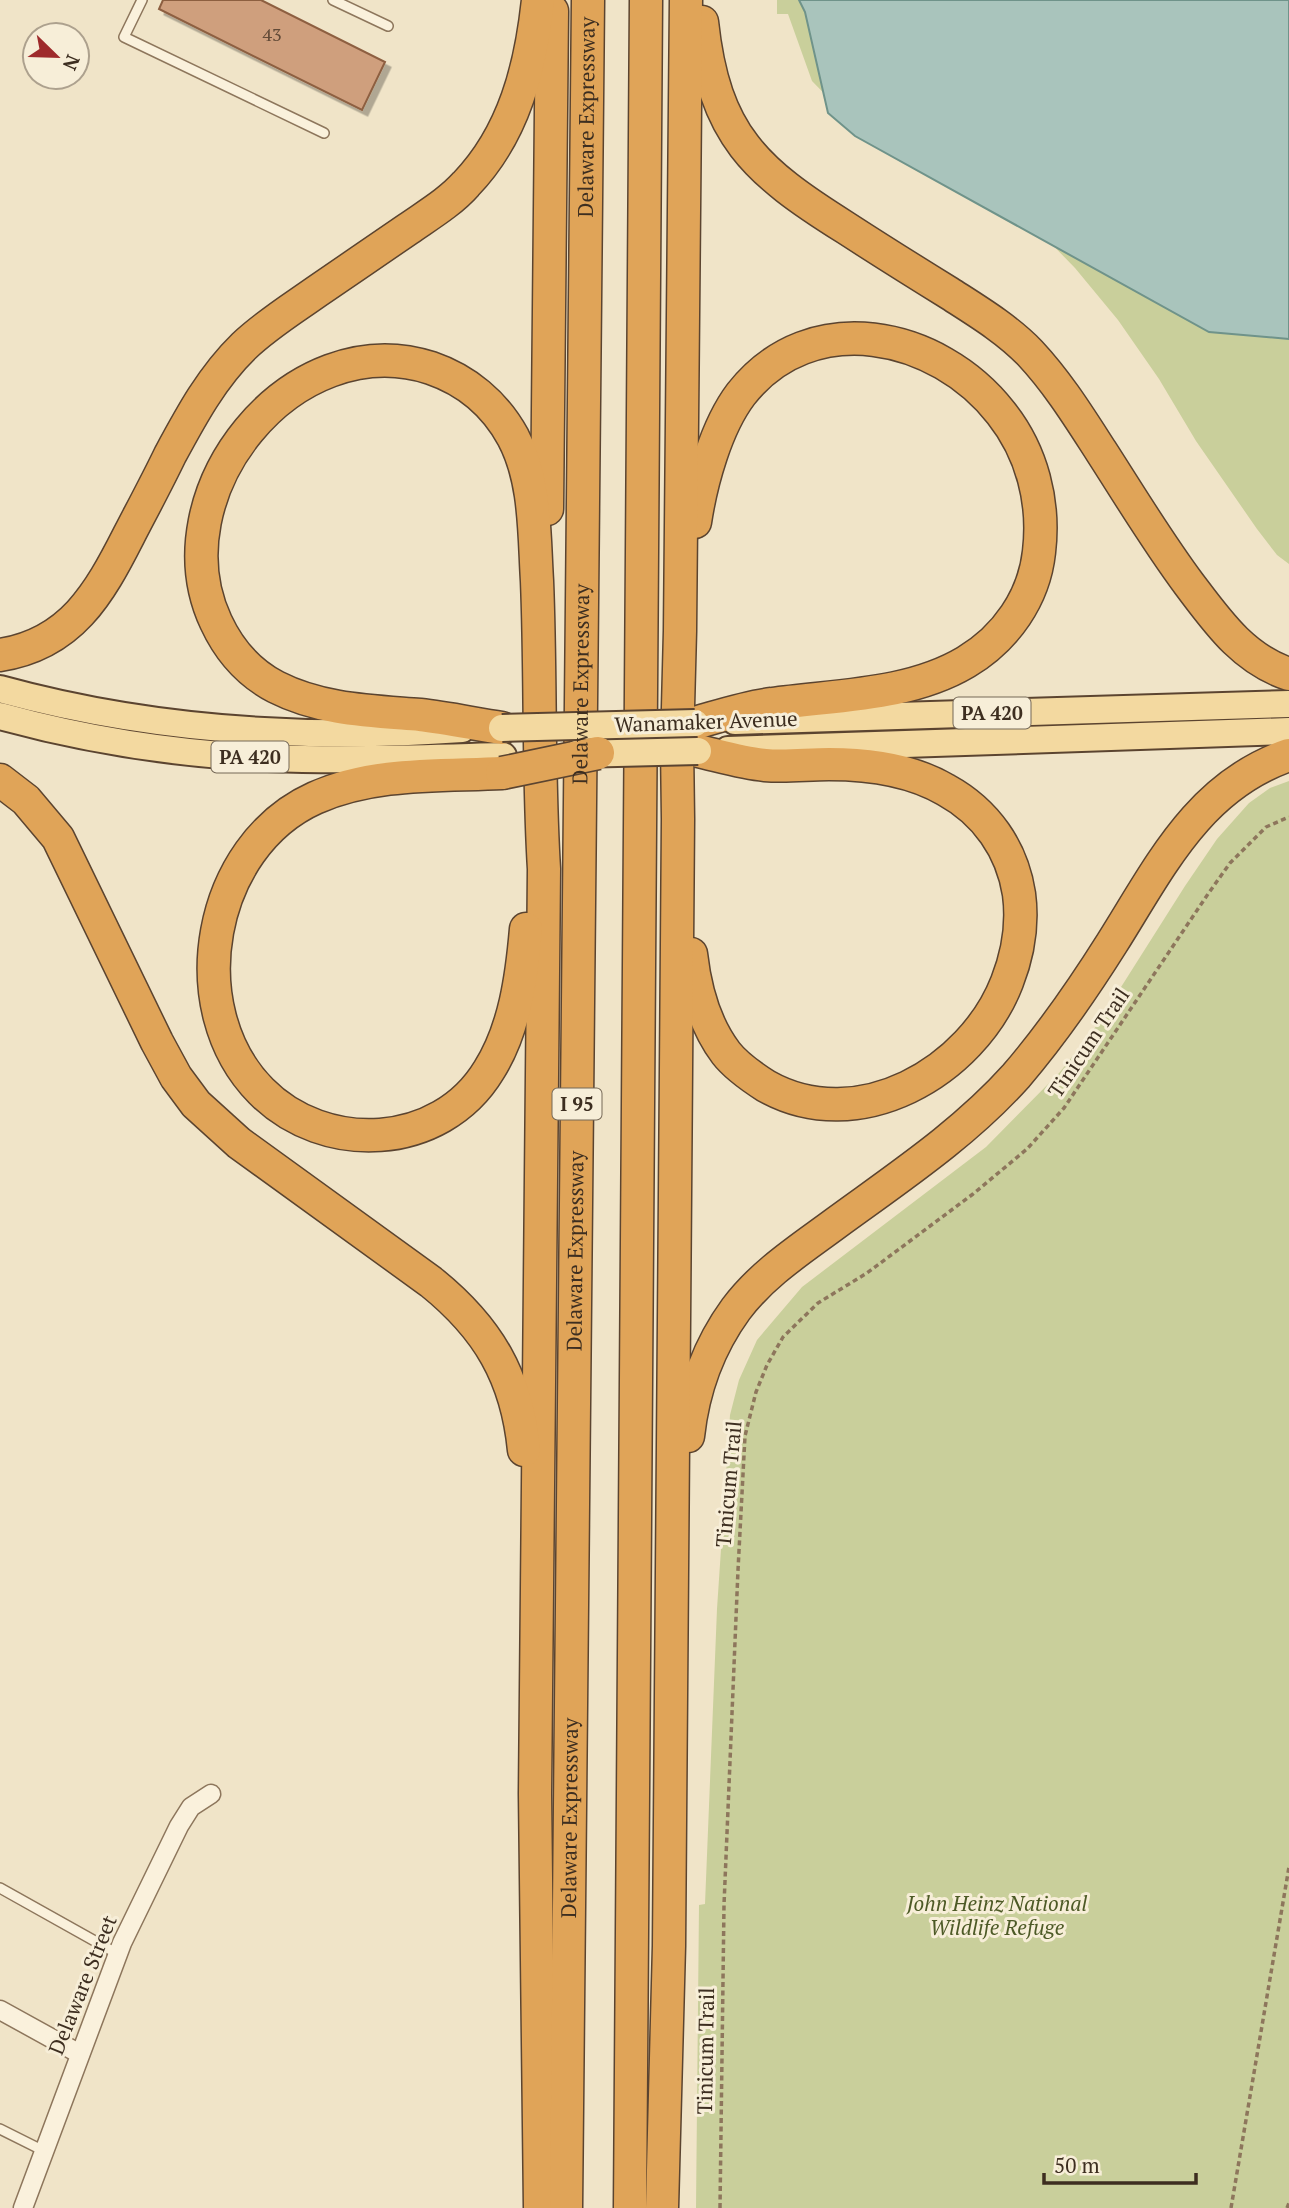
<svg xmlns="http://www.w3.org/2000/svg" width="1289" height="2208" viewBox="0 0 1289 2208" font-family="'PT Serif',serif">
	<style>
		.green { fill: #c9cf9b }
		.water { fill: #a9c4bc; stroke: #6f938a; stroke-width: 2 }
		.building { fill: #cf9f7d; stroke: #8d5f41; stroke-width: 2; filter: url(#shadow) }
		.lines { fill: none; stroke-linecap: round; stroke-linejoin: round }
		.service-casing { stroke: #8d765c; stroke-width: 12 }
		.minor-casing { stroke: #8d765c; stroke-width: 21 }
		.primary-casing { stroke: #5b4430; stroke-width: 30 }
		.motorway-casing { stroke: #5b4430; stroke-width: 35 }
		.path { stroke: #8d765c; stroke-width: 3.5; stroke-dasharray: 5 3.5; stroke-linecap: butt }
		.service { stroke: #faf1dc; stroke-width: 9 }
		.minor { stroke: #faf1dc; stroke-width: 18 }
		.primary { stroke: #f3d9a0; stroke-width: 26 }
		.motorway { stroke: #e0a458; stroke-width: 32 }
		.primary-bridge-casing { stroke: #5b4430; stroke-width: 30; stroke-linecap: butt }
		.motorway-bridge-casing { stroke: #5b4430; stroke-width: 35; stroke-linecap: butt }
		.primary-bridge { stroke: #f3d9a0; stroke-width: 26 }
		.motorway-bridge { stroke: #e0a458; stroke-width: 32 }
		.labels { text-anchor: middle; stroke-width: 6; stroke-linejoin: round; paint-order: stroke }
		.number-label { font-size: 18px; fill: #624a37 }
		.shield { fill: #f7eed8; stroke: #756857; stroke-width: 2 }
		.shield-label { font-size: 19px; font-weight: bold; fill: #3d2e20 }
		.street-label { font-size: 21px; fill: #3d2e20; stroke: #f7eed8 }
		.park-label { font-size: 21px; font-style: italic; fill: #4d5a26; stroke: #f7eed8 }
	</style>
	<defs>
		<filter id="shadow"><feDropShadow dx="5.5" dy="5.5" stdDeviation="0" flood-color="#0004"/></filter>
	</defs>
	<rect width="100%" height="100%" fill="#f0e4c8"/>
	<g class="green">
		<path d="M777,0h512v564l-12,-9 -20,-26 -61,-88 -37,-62 -41,-59 -43,-52 -38,-39 -188,-110 -37,-38 -24,-67h-11z"/>
		<path d="M1289,781v1427h-593l3,-303 6,-1 12,-295 13,-194 9,-35 18,-40 45,-53 184,-140 74,-75 37,-47 88,-139 32,-47 32,-36 21,-15z"/>
	</g>
	<path class="water" d="M799,0h490v339l-80,-7 -354,-196 -27,-23 -23,-101z"/>
	<path class="building" d="M163,0h98l124,62 -23,48 -203,-101z"/>
	<g class="lines">
		<g class="service-casing">
			<g id="service">
				<path d="M142,0l-18,37 200,96"/>
				<path d="M333,0l55,26"/>
				<path d="M0,1888l118,66"/>
				<path d="M0,2129l44,22"/>
			</g>
		</g>
		<g class="minor-casing">
			<g id="minor">
				<path d="M0,2010l80,44"/>
				<path d="M23,2208l99,-265 57,-117 12,-19 20,-13"/>
			</g>
		</g>
		<g class="primary-casing">
			<g id="primary">
				<path d="M0,689c149,41 308,51 462,40"/>
				<path d="M0,716c87,24 178,38 268,42 79,3 157,0 235,-2"/>
				<path d="M735,721l554,-17"/>
				<path d="M728,750l561,-19"/>
			</g>
		</g>
		<g class="motorway-casing">
			<g id="motorway">
				<path d="M702,22c12,113 53,149 144,206 34,22 69,44 103,65 28,18 58,36 81,60 28,30 49,64 71,98 29,45 56,90 88,133 28,37 54,75 100,90"/>
				<path d="M547,509l5,-498"/>
				<path d="M695,522c6,-40 21,-95 46,-128 70,-89 197,-62 260,19 31,39 44,89 38,139 -5,46 -33,86 -73,110 -57,34 -130,33 -194,42 -26,3 -52,12 -77,19"/>
				<path d="M0,655c71,-11 99,-61 129,-120 14,-27 28,-53 41,-80 21,-39 42,-78 74,-109 22,-21 48,-37 72,-54 31,-21 61,-42 92,-63 20,-14 42,-27 58,-45 48,-50 65,-117 72,-184"/>
				<path d="M502,728c-27,-4 -55,-10 -82,-13 -49,-4 -99,-5 -144,-28 -27,-14 -47,-37 -60,-65 -60,-128 76,-299 215,-254 35,12 64,36 82,69 23,43 21,96 24,144 4,96 1,192 7,288l-9,925 5,414"/>
				<path d="M502,773c-62,3 -129,-1 -187,25 -107,48 -136,210 -54,293 63,64 179,60 228,-21 26,-41 33,-94 37,-141"/>
				<path d="M0,780l26,20 32,38 99,204 19,35 20,27 43,39 192,139c57,46 86,95 93,168"/>
				<path d="M691,954c4,35 13,70 35,99 10,13 26,24 40,33 92,52 206,-14 241,-104 11,-28 16,-58 12,-88 -7,-45 -33,-82 -73,-104 -34,-20 -79,-26 -117,-26 -21,0 -43,3 -64,1 -22,-2 -45,-9 -67,-14"/>
				<path d="M688,1436c5,-46 21,-90 48,-127 27,-36 65,-60 100,-86 63,-46 128,-89 180,-147 36,-42 67,-87 96,-133 48,-76 86,-157 177,-188"/>
				<path id="s1" d="M566,2208l22,-2208"/>
				<path d="M630,2208l16,-2208"/>
				<path d="M662,2208l7,-262 9,-1127 -1,-74 3,-114 6,-631"/>
			</g>
		</g>
		<g class="path">
			<path d="M720,2208l4,-303 14,-335 7,-134 11,-44 11,-27 16,-28 35,-34 49,-30 106,-79 54,-45 37,-41 144,-214 22,-31 36,-36 23,-10"/>
			<path d="M1231,2208l58,-341"/>
			<path d="M1287,2208l2,-5"/>
		</g>
		<use href="#service" class="service"/>
		<use href="#minor" class="minor"/>
		<use href="#primary" class="primary"/>
		<use href="#motorway" class="motorway"/>
		<g class="primary-bridge-casing">
			<g id="primary-bridge">
				<path d="M502,728l193,-5"/>
				<path d="M577,754l121,-3"/>
			</g>
		</g>
		<g class="motorway-bridge-casing">
			<path id="motorway-bridge" d="M502,773l96,-20"/>
		</g>
		<use href="#primary-bridge" class="primary-bridge"/>
		<use href="#motorway-bridge" class="motorway-bridge"/>
	</g>
	<g class="labels">
		<g class="number-label">
			<text x="272" y="41">43</text>
		</g>
		<g class="shield">
			<rect x="953.5" y="697.5" width="77" height="31" rx="5"/>
			<rect x="211.5" y="741.5" width="77" height="31" rx="5"/>
			<rect x="552.5" y="1088.5" width="49" height="31" rx="5"/>
		</g>
		<g class="shield-label">
			<text x="992" y="720">PA 420</text>
			<text x="250" y="764">PA 420</text>
			<text x="577" y="1111">I 95</text>
		</g>
		<g class="street-label">
			<text dy="7" stroke="none"><textPath href="#s1" startOffset="2091">Delaware Expressway</textPath></text>
			<text dy="7" stroke="none"><textPath href="#s1" startOffset="1524">Delaware Expressway</textPath></text>
			<text transform="translate(706 722) rotate(-2)" y="7">Wanamaker Avenue</text>
			<text transform="translate(1089 1043) rotate(-56)" y="7">Tinicum Trail</text>
			<text dy="7" stroke="none"><textPath href="#s1" startOffset="957">Delaware Expressway</textPath></text>
			<text transform="translate(729 1484) rotate(-85)" y="7">Tinicum Trail</text>
			<text dy="7" stroke="none"><textPath href="#s1" startOffset="390">Delaware Expressway</textPath></text>
			<text transform="translate(83 1985) rotate(-68)" y="7">Delaware Street</text>
			<text transform="translate(706 2051) rotate(-89)" y="7">Tinicum Trail</text>
		</g>
		<g class="park-label">
			<text x="997" y="1911">John Heinz National<tspan x="997" dy="24">Wildlife Refuge</tspan></text>
		</g>
	</g>
	<g transform="translate(56 56) rotate(113)"><circle r="33" fill="#f7eed8" stroke="#ada18e" stroke-width="2"/>
	<path d="M0-5L12 26L0 18L-12 26Z" fill="#9e2a2b"/>
	<text y="-10" font-size="19" font-weight="bold" text-anchor="middle" fill="#3d2e20">N</text>
	</g>
	<path d="M1044 2173v10h152v-10" fill="none" stroke="#3d2e20" stroke-width="3.5"/>
	<text x="1054" y="2173" font-size="21" fill="#3d2e20" stroke="#f7eed8" stroke-width="5" paint-order="stroke">50 m</text>
</svg>
